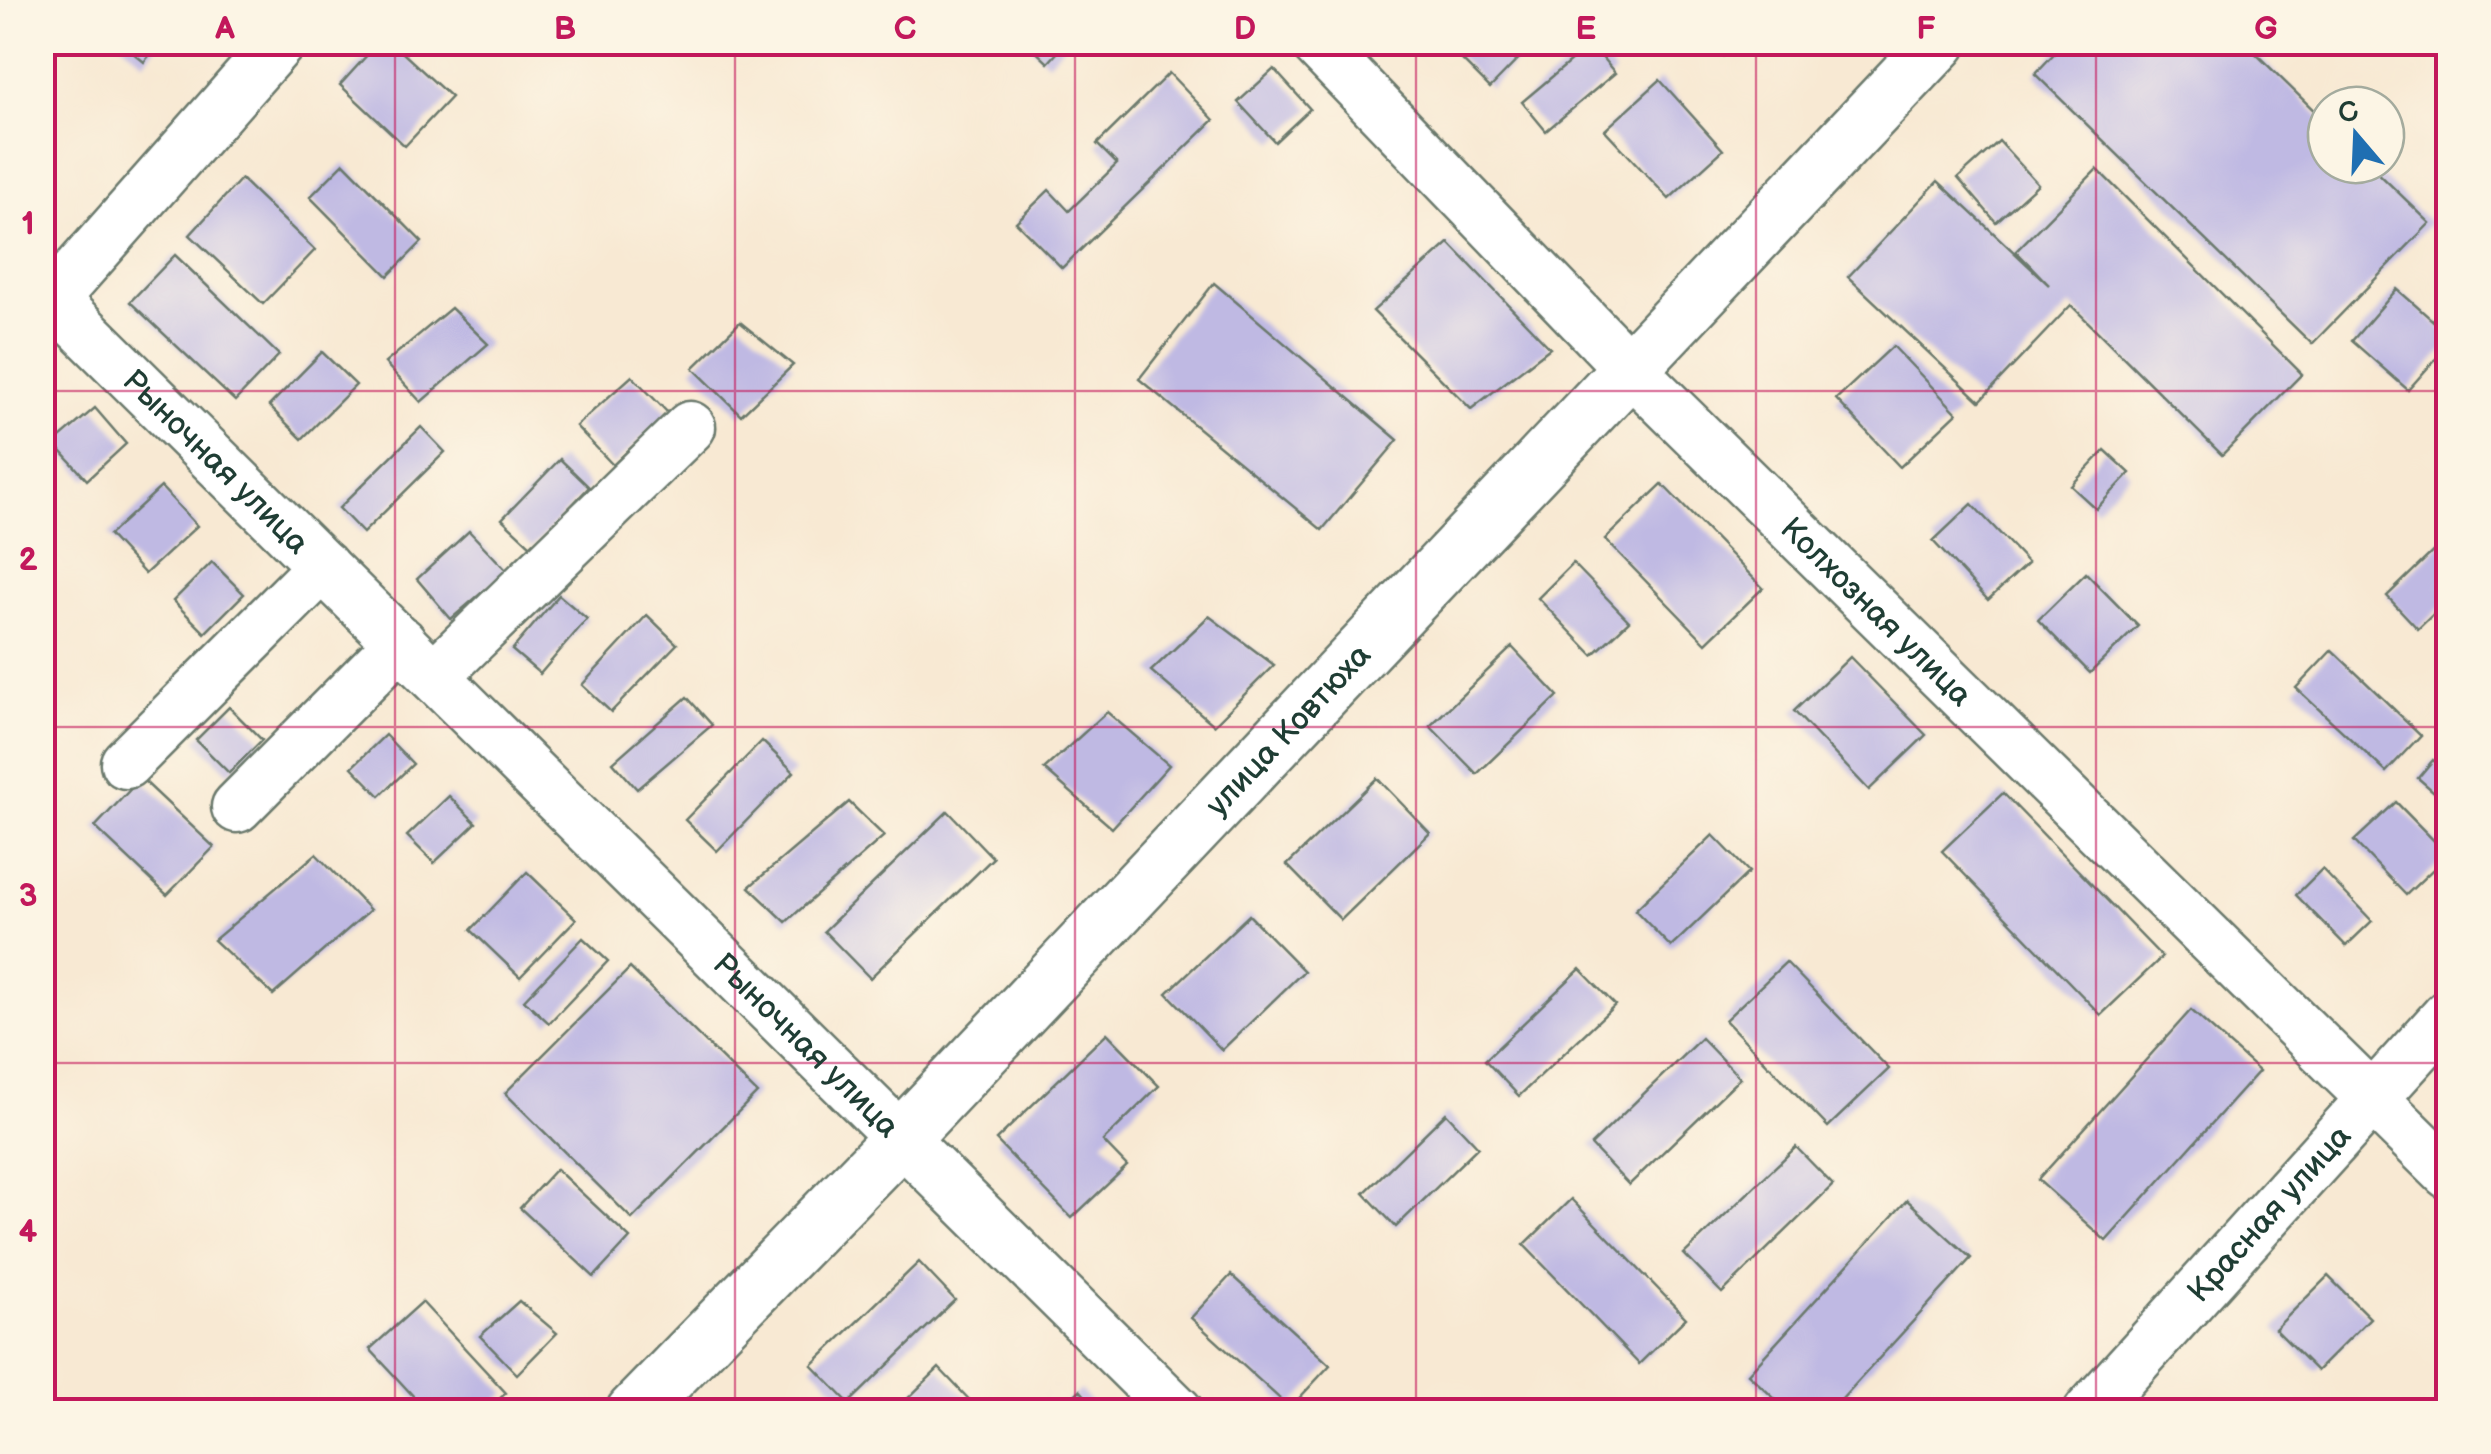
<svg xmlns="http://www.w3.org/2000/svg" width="2491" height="1454" viewBox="0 0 2491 1454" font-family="'Balsamiq Sans',sans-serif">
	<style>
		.building { fill: #bfb9e3 }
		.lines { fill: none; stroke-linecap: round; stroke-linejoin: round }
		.minor-casing { stroke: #6b796c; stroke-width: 55 }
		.major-casing { stroke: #6b796c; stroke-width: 60 }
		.minor { stroke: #fff; stroke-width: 50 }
		.major { stroke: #fff; stroke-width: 55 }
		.grid { fill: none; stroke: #c2185b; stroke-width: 2.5; stroke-opacity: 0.55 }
		.labels { text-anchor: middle; stroke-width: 9; stroke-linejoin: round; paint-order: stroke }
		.street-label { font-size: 32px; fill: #1f3d34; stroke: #fcf5e5 }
		.neatline { fill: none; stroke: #c2185b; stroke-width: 4 }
		.grid-label { font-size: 32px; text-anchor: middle; font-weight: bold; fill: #c2185b }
	</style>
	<rect width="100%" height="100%" fill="#fcf5e5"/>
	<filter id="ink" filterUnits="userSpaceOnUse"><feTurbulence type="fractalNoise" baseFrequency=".01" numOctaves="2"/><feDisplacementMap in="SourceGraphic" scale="20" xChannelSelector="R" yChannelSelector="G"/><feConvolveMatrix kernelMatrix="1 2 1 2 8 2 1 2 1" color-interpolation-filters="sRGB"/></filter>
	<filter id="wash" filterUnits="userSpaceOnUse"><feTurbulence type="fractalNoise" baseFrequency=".0048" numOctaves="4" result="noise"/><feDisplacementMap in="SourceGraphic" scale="40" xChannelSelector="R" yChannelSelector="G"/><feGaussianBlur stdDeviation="2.25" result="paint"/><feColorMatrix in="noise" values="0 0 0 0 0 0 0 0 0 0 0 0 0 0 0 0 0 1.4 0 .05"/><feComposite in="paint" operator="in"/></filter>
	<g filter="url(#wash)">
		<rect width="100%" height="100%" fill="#f8e9d3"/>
		<g id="blocks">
			<g class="building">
				<path d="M120,42h40l-16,20z"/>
				<path d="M379,42h12l60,55 -46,49 -65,-61z"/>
				<path d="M1026,42h41l-19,21z"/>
				<path d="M1469,42h66l-45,46 -33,-33z"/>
				<path d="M1709,42h27l-13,14z"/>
				<path d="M2065,42h179l82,80v43h44l60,58 -118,121 -277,-270z"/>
				<path d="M1591,44l24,29 -69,58 -24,-29z"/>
				<path d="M1274,69l36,40 -35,33 -37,-40z"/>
				<path d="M1169,73l45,47 -152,148 -46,-46 33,-32 20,21 48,-47 -20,-20z"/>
				<path d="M1660,80l63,70 -54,49 -64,-69z"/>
				<path d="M1999,141l39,43 -42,38 -38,-44z"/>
				<path d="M344,163l78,79 -34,34 -78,-79z"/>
				<path d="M2097,169l205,205 -80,81 -151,-150 -91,96 -132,-124 90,-96 111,104 -33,-34z"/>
				<path d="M241,179l74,71 -52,54 -73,-69z"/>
				<path d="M1449,243l101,105 -79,61 -98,-98z"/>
				<path d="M175,255l104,100 -44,46 -105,-99z"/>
				<path d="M1214,283l184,157 -76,90 -183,-151z"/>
				<path d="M2397,289l51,45v11l-40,45 -56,-49z"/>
				<path d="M451,308l37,36 -67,58 -36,-39z"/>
				<path d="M740,322l53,43 -52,50 -48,-47z"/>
				<path d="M1893,346l64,67 -57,54 -64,-68z"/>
				<path d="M322,352l34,33 -54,54 -33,-33z"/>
				<path d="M632,376l36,37 -55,52 -37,-39z"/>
				<path d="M95,408l31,36 -39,36 -33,-37z"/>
				<path d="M421,427l24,25 -82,81 -24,-25z"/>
				<path d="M2105,450l25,23 -34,36 -25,-23z"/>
				<path d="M560,459l29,28 -57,60 -30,-28z"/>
				<path d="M1662,484l101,104 -57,55 -101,-104z"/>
				<path d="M161,487l36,39 -52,48 -36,-39z"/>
				<path d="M1972,504l56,59 -40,37 -55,-59z"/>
				<path d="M469,531l38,40 -56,48 -34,-40z"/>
				<path d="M2448,537v63l-30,29 -31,-33z"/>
				<path d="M212,562l32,32 -39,39 -32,-32z"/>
				<path d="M1573,563l56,58 -36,34 -55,-57z"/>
				<path d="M2086,573l52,53 -48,47 -52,-53z"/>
				<path d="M559,595l28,24 -47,55 -28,-24z"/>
				<path d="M647,615l30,29 -66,68 -29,-27z"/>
				<path d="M1209,616l65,49 -60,60 -63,-54z"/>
				<path d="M1512,647l46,49 -81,78 -47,-48z"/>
				<path d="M2332,650l89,85 -35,37 -90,-84z"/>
				<path d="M1850,657l76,78 -57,55 -75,-79z"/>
				<path d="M687,697l25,28 -75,64 -24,-27z"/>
				<path d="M229,707l33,33 -33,33 -33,-33z"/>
				<path d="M1107,712l62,53 -57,63 -68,-59z"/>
				<path d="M385,735l28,29 -33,32 -28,-29z"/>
				<path d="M762,741l32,31 -77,79 -32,-31z"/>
				<path d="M2433,760l15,13v31l-30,-26z"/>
				<path d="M141,778l73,69 -47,48 -72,-68z"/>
				<path d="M1377,778l53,55 -89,87 -54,-55z"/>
				<path d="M2003,793l159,164 -61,58 -159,-164z"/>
				<path d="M449,796l27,27 -42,40 -27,-27z"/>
				<path d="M849,802l35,34 -98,86 -37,-35z"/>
				<path d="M2396,802l52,53 -42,40 -52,-54z"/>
				<path d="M948,811l45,47 -123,120 -46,-47z"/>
				<path d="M1713,835l36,37 -78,75 -36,-37z"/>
				<path d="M316,854l54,56 -97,85 -59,-55z"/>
				<path d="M2322,869l50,52 -26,25 -50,-51z"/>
				<path d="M527,872l49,47 -56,58 -49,-47z"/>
				<path d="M1249,915l55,56 -82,79 -55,-57z"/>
				<path d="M583,938l25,23 -59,62 -25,-23z"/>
				<path d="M1786,962l103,107 -61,58 -103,-107z"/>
				<path d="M630,968l127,125 -125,126 -127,-126z"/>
				<path d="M1580,969l35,36 -96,91 -34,-36z"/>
				<path d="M2191,1010l68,61 -153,170 -68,-61z"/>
				<path d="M1107,1033l52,53 -56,55 24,25 -55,52 -76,-78z"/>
				<path d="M1701,1038l39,40 -111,107 -38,-40z"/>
				<path d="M1446,1113l32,34 -82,80 -32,-34z"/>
				<path d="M1796,1147l37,38 -111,108 -38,-39z"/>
				<path d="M556,1169l74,69 -36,39 -74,-69z"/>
				<path d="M1571,1199l115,119 -47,46 -115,-119z"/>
				<path d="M1907,1200l64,58 -141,154h-41l-41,-38z"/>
				<path d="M919,1262l36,38 -106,103 -37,-38z"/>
				<path d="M1231,1275l99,90 -40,43 -99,-90z"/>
				<path d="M2328,1276l42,42 -53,53 -42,-42z"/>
				<path d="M519,1301l38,32 -40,41 -37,-38z"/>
				<path d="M422,1302l84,91 -21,19h-57l-58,-63z"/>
				<path d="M939,1368l42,44h-87z"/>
				<path d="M1080,1390l19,22h-43z"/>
			</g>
		</g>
	</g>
	<g filter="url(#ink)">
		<use href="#blocks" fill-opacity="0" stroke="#6b796c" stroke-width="2.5"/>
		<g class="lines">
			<g class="minor-casing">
				<g id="minor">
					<path id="s1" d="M1315,42l314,326 819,805"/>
					<path id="s2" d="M42,289l1136,1123"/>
					<path d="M42,311l238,-269"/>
					<path d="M434,676l256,-249"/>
					<path d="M126,763l197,-197"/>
					<path d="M237,807l164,-165"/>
					<path id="s3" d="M2089,1412l359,-397"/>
				</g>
			</g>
			<g class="major-casing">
				<g id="major">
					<path id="s4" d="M634,1412l269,-276 1036,-1094"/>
				</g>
			</g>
			<use href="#minor" class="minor"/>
			<use href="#major" class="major"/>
		</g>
	</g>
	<path class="grid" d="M395,42v1370M735,42v1370M1075,42v1370M1416,42v1370M1756,42v1370M2096,42v1370M42,391h2406M42,727h2406M42,1063h2406"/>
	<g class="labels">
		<g class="street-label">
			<text dy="11" stroke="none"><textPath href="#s2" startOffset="245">Рыночная улица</textPath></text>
			<text dy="11" stroke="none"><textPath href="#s1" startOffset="800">Колхозная улица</textPath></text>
			<text dy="11" stroke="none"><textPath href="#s4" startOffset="945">улица Ковтюха</textPath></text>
			<text dy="11" stroke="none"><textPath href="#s2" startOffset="1075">Рыночная улица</textPath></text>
			<text dy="11" stroke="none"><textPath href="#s3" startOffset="268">Красная улица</textPath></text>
		</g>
	</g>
	<rect width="2491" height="1454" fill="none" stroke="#fcf5e5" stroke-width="110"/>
	<g transform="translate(2356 135) rotate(341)"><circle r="48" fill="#fcf5e5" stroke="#a4ab9e" stroke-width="2.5"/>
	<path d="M0-8L18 38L0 25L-18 38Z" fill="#1f6fb2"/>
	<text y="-15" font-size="28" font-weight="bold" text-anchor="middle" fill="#1f3d34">С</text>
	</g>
	<rect x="55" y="55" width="2381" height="1344" class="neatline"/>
	<g class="grid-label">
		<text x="225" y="39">A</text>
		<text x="565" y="39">B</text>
		<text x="905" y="39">C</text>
		<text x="1245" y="39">D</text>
		<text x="1586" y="39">E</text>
		<text x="1926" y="39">F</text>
		<text x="2266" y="39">G</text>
		<text x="28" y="234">1</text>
		<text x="28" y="570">2</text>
		<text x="28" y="906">3</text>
		<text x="28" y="1242">4</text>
	</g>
</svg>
